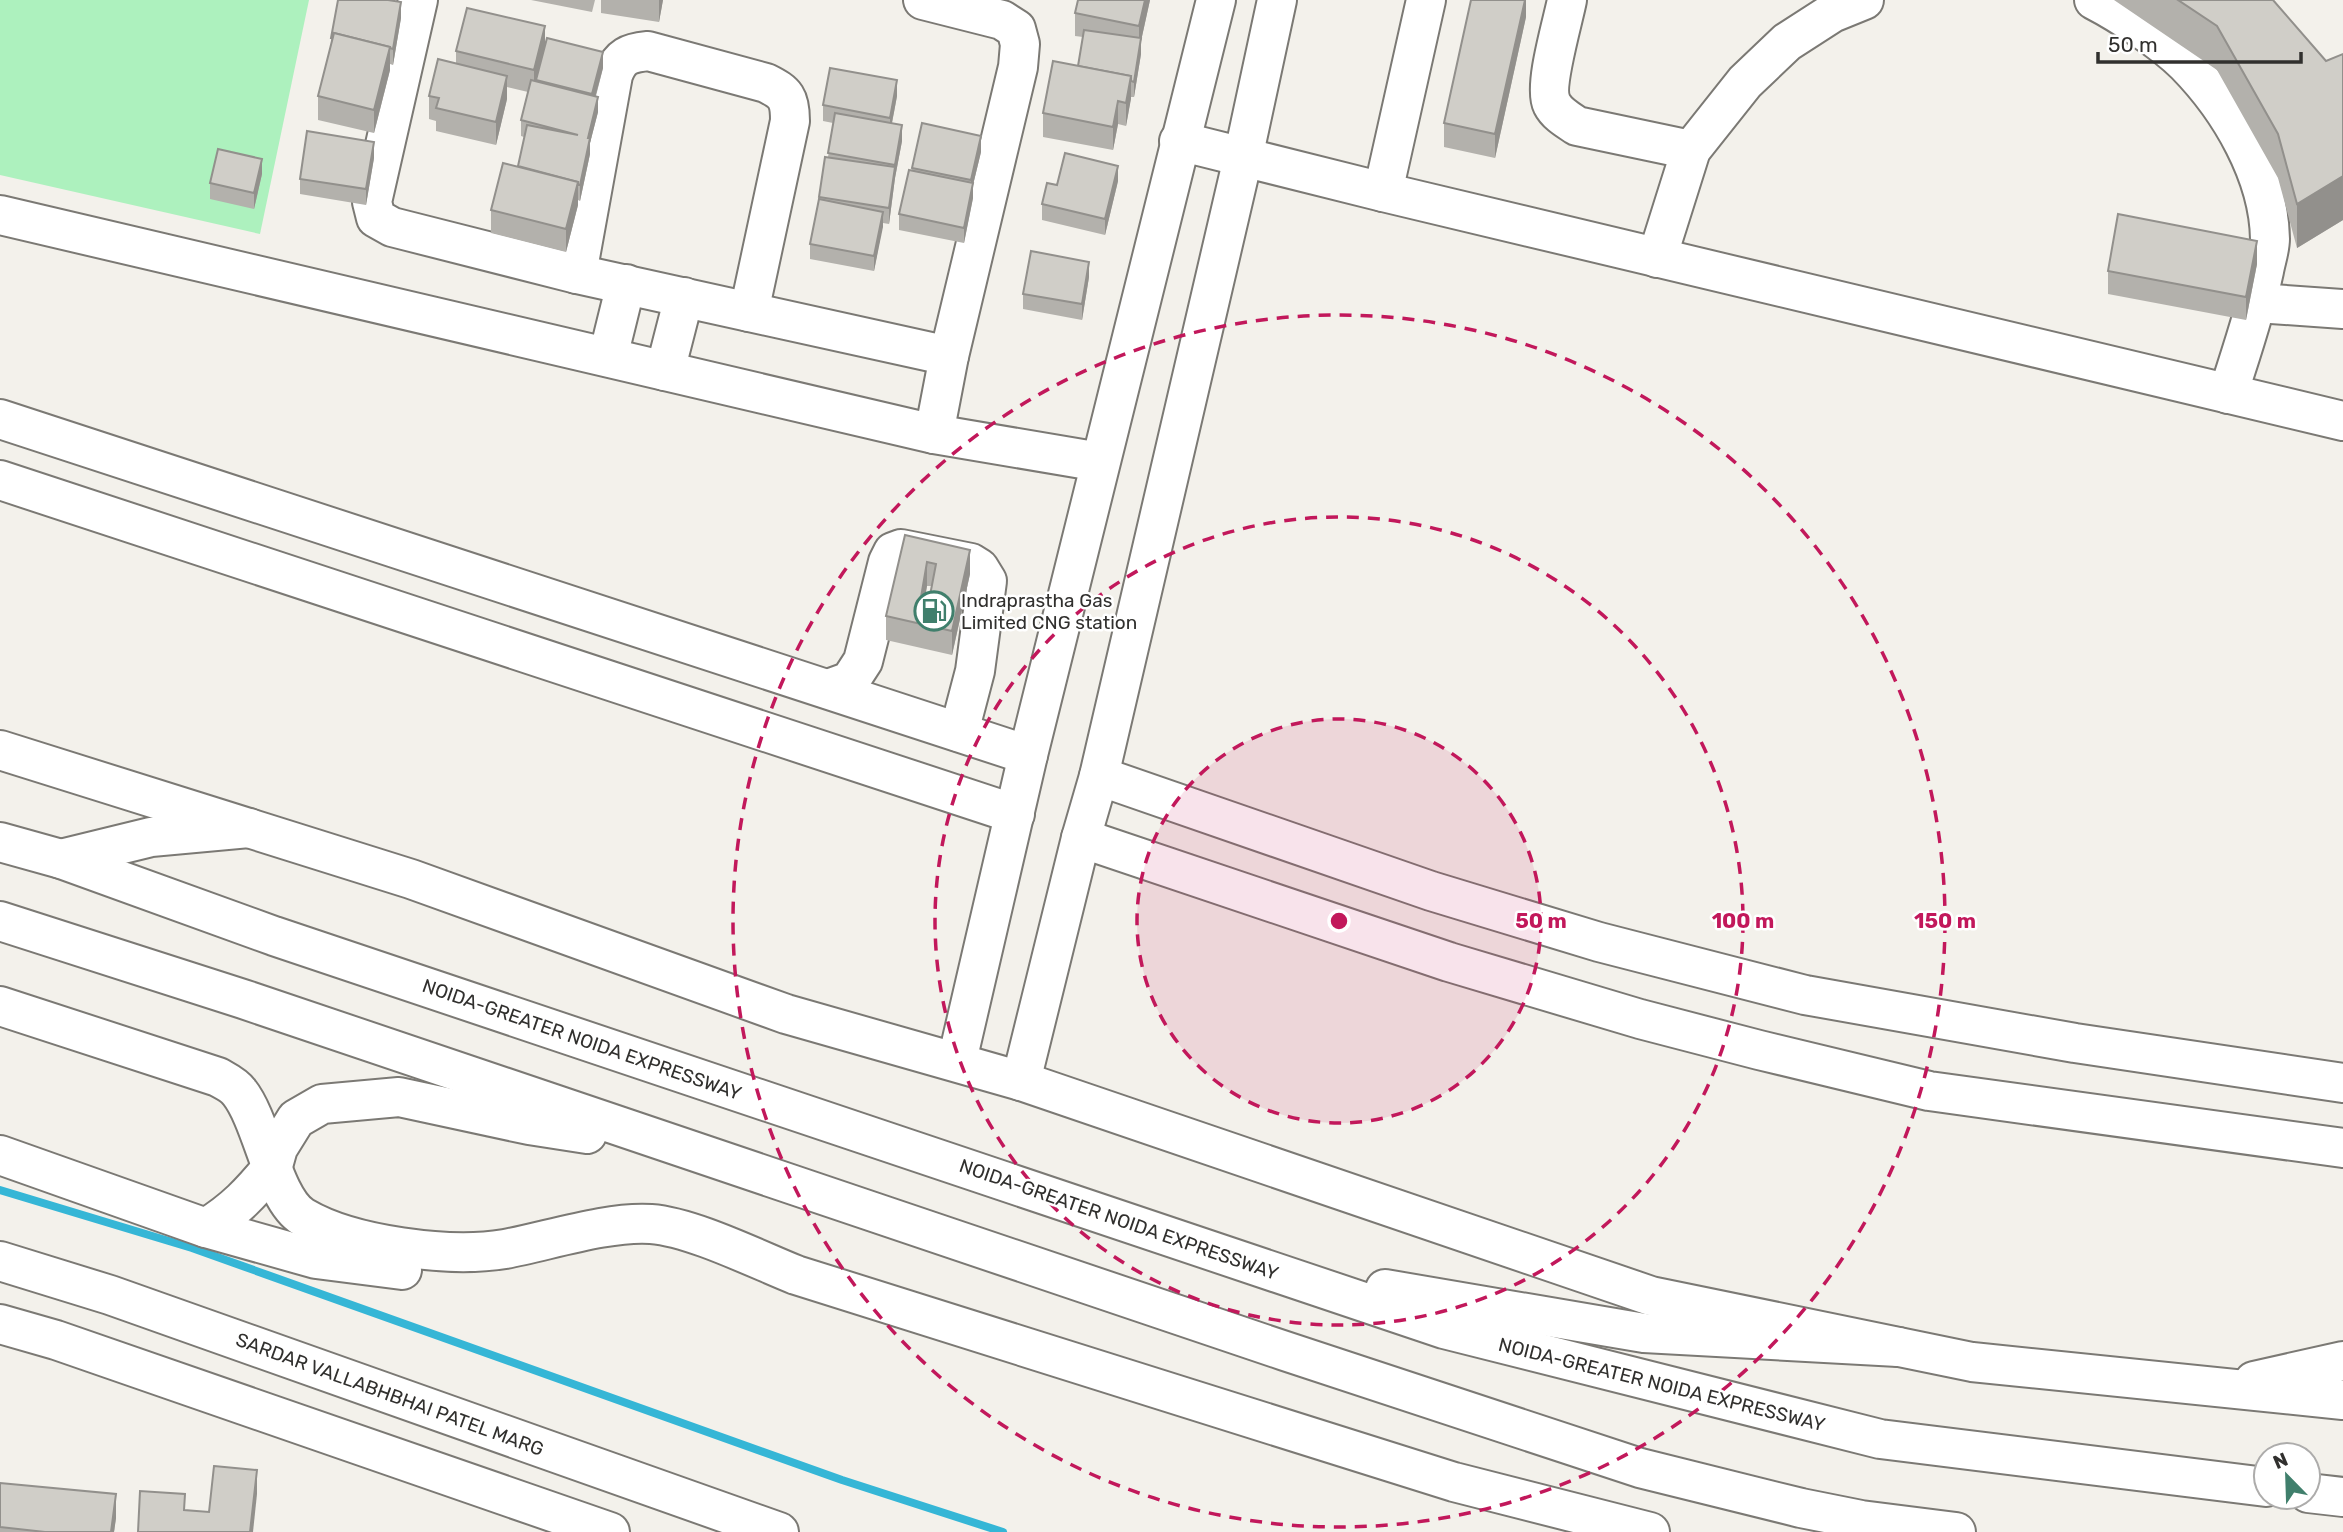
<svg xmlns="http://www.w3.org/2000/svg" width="2343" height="1532" viewBox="0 0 2343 1532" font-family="Rubik,sans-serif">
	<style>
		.green { fill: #adf1be }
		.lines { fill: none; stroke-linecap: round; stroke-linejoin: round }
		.stream { stroke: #35b6d6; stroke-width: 8 }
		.minor-casing { stroke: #7b7974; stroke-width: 42 }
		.highway-casing { stroke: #7b7974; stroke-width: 42 }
		.minor { stroke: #fff; stroke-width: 38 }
		.highway { stroke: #fff; stroke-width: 38 }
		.wall { fill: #b3b1ac; fill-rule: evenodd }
		.shaded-wall { fill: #92908c }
		.building { fill: #d0cec8; stroke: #92908c; stroke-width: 2; fill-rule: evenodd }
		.ring { fill: none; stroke: #c2185b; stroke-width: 3.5; stroke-dasharray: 12 9 }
		.labels { text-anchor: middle; stroke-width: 5; stroke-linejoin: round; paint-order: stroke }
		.poi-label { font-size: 19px; fill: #31302e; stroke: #fff; text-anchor: start }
		.street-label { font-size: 19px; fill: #31302e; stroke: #fff }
		.centre { fill: #c2185b; stroke: #fff; stroke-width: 3.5 }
		.ring-label { font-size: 21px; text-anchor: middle; font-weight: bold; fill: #c2185b; stroke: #fff; stroke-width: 5; stroke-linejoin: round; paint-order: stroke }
	</style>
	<rect width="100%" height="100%" fill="#f3f1eb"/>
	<path class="green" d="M0,0h309l-49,234 -260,-59z"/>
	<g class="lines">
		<path class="stream" d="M0,1190l192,58 650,232 161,52"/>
		<g class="minor-casing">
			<g id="minor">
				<path d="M418,0l-46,202 4,16 16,9 185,47 372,82"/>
				<path d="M923,0l79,20 14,9 4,15 -2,23 -69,289 -15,78"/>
				<path d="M1567,0c-4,21 -24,87 -15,104 5,10 16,16 25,22l114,24"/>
				<path d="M2094,0c27,14 70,42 92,64 44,45 83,111 84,175 0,10 -4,21 -6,32 -9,42 -23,82 -36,123"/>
				<path d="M1179,141l204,51 960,229"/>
				<path d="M1383,192l43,-192"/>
				<path d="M0,215l934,219 166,28"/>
				<path d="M1657,258l34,-108 54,-68 42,-40 45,-29 32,-13"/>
				<path d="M577,274l36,-199c7,-19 16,-22 35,-24l118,32c20,10 24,15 24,38l-41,191"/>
				<path d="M2257,303l86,6"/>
				<path d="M608,357l18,-73"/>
				<path d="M665,371l19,-74"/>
				<path d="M0,419l1028,336"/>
				<path d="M0,480l1015,334"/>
				<path d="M828,689l22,-8 13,-20 25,-99 5,-10 8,-3 70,14 8,5 8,13 -12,90 -16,61"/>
				<path d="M0,750l411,129 375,135 235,67 630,215 321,66 371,38"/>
				<path d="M1099,776l332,115 168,51 206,53 270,48 268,40"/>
				<path d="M1081,838l368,124 191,57 119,31 170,41 414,57"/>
				<path d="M0,1006l218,71c7,4 16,8 21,15 24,30 34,107 64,125 49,29 147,41 202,32 43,-8 103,-28 146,-25 41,3 105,35 145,51l658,207 196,50"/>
				<path d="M957,1061l71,-306 188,-755"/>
				<path d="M1021,1081l60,-243 18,-62 144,-618 34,-158"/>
				<path d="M0,1155l206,73 110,31 86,11"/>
				<path d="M206,1228c29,-18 45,-35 67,-62"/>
				<path d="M0,1261l110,34 669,237"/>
				<path d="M0,1324l56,16 554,192"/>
				<path d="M2254,1381l89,-20"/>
			</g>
		</g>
		<g class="highway-casing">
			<g id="highway">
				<path d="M0,842l61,17 213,77 1170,393 436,110 386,48"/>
				<path d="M61,859l90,-22 98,-9"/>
				<path d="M0,921l243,78 1042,352 355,117 161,40 60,12 95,12"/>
				<path d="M273,1166l5,-18 18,-29 26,-15 77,-7 130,28 58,9"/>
				<path d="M1385,1289l259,44 254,14"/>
				<path d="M2308,1493l35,4"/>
			</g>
		</g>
		<use href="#minor" class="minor"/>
		<use href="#highway" class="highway"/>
	</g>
	<g class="wall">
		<path d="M531,0h64l-3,12z"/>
		<path d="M601,0h62l-4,22 -58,-9z"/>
		<path d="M1078,0h72l-9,41v13l-7,43h-3l-5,29 -8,-2 -5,26 -70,-13v-24l35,-47 5,-29 -8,-1v-23z"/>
		<path d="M1526,0v17l-31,141 -51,-11v-24z"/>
		<path d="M2114,0h159l53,61 17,-7v166l-46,28 -19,-70 -61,-108z"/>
		<path d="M401,18l-8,47 -3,-1v6l-16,63 -56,-13v-24l13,-52v-6z"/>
		<path d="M545,46l58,22 -7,28 2,16 -8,31v11l-10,47 -2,-1v5l-12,47 -75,-19v-23l27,-44 6,-29 -3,-1v-16l7,-28 -21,-5v12l-11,46 -60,-14v-10l-7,-2v-23l27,-33v-12z"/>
		<path d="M897,96l-5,27 10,18 -7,37 -6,46 -6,-1 -9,48 -64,-12v-15l9,-47 9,-40 5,-34 -10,-2v-16z"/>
		<path d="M981,152l-8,33v13l-9,45 -65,-13v-16l13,-46z"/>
		<path d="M374,158l-8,47 -66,-11v-15z"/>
		<path d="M262,174l-8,35 -44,-10v-16z"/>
		<path d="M1118,181l-13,54 -63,-15v-16l15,-19z"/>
		<path d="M2257,264l-11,56 -138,-26v-23z"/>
		<path d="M1089,277l-7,43 -59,-11v-15z"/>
		<path d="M905,535l65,39 -18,81 -66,-15v-24zM927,586h5l-5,25 -4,-1z"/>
		<path d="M0,1483l116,35 -2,14h-114z"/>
	</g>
	<g class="shaded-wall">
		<path d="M659,0h4l-4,22z"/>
		<path d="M1145,0h5l-9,41v13l-7,43v-15l5,-32v-24z"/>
		<path d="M1525,0h1v17l-31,141v-24z"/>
		<path d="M401,2v16l-8,47v-16z"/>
		<path d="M545,26v24l-9,30 -2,14v-24z"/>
		<path d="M390,47v23l-16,63v-23z"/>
		<path d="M603,52v16l-11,41v-15z"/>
		<path d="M507,76v23l-11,46v-23z"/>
		<path d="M1131,76v23l-5,27v-23z"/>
		<path d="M897,80v16l-7,37v-15z"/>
		<path d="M598,97v15l-8,31v11l-10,47v-16l8,-47z"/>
		<path d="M1118,101v23l-5,26v-23z"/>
		<path d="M902,125v16l-7,37 -6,46v-16l6,-43z"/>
		<path d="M981,136v16l-8,33v13l-9,45v-15l7,-34v-14z"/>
		<path d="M374,142v16l-8,47v-16z"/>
		<path d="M262,159v15l-8,35v-16z"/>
		<path d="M1118,166v15l-13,54v-16z"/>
		<path d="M2343,176v44l-46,28v-44z"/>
		<path d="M578,182v23l-12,47v-23z"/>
		<path d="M883,212v15l-9,44v-15z"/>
		<path d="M2257,241v23l-11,56v-23z"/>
		<path d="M1089,262v15l-7,43v-16z"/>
		<path d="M970,550v24l-18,81v-24z"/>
		<path d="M927,562v24l-7,38 -1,-15z"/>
		<path d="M257,1470v24l-4,38h-3z"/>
		<path d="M116,1494v24l-2,14h-3z"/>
	</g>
	<g class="building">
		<path d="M338,0h50l13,2 -8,47 -3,-1v-1l-56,-14 -1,5h-2z"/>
		<path d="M1078,0h67l-6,26 -64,-13z"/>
		<path d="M1471,0h54l-30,134 -51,-11z"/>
		<path d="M2178,0h95l53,61 17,-7v122l-46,28 -19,-70 -61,-108z"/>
		<path d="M467,8l78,18 -11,44 -78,-19z"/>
		<path d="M1084,30l57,8 -7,44 -3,-1v-5l-53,-10z"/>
		<path d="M334,33l56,14 -16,63 -56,-14z"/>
		<path d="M547,38l56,14 -11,42 -56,-14z"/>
		<path d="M438,59l69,17 -11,46 -60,-14 3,-10 -10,-2z"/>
		<path d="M1053,61l78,15 -5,27 -8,-2 -5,26 -70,-14z"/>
		<path d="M830,68l67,12 -7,38 -67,-13z"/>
		<path d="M531,80l67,17 -10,41h2l-10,47h-2v-3l-60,-16 9,-41 51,10 -57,-15z"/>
		<path d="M835,113l67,12 -7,40 -67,-12z"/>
		<path d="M922,123l59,13 -10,44 -59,-12z"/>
		<path d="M307,131l67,11 -8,47 -66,-10z"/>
		<path d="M218,149l44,10 -8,34 -44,-10z"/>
		<path d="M1065,153l53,13 -13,53 -63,-15 5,-21 10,2z"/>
		<path d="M825,157l70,10 -6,41 -70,-11z"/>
		<path d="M503,163l75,19 -12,47 -75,-19z"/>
		<path d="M909,170l64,13 -9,45 -65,-14z"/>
		<path d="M819,199l64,13 -9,44 -64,-12z"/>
		<path d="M2118,214l139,27 -11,56 -138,-26z"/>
		<path d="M1031,251l58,11 -7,42 -59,-10z"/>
		<path d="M905,535l65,15 -18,81 -66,-15zM927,562l9,2 -9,47 -8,-2z"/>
		<path d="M214,1466l43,4 -7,62h-112l2,-41 45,3 -1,16 25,2z"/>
		<path d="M0,1483l116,11 -5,38h-66l-45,-5z"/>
	</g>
	<circle cx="1339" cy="921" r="202" fill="#c2185b" fill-opacity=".12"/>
	<g class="ring">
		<circle cx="1339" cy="921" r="202"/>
		<circle cx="1339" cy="921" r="404"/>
		<circle cx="1339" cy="921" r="606"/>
	</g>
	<defs>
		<g id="fuel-ring" transform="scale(2.0125)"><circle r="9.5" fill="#fff" stroke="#407f6c" stroke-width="1.5"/><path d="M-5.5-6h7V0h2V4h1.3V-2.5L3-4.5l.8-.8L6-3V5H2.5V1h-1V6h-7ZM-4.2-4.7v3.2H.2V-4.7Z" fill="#407f6c"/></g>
	</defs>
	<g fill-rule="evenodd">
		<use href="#fuel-ring" x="934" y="611"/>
	</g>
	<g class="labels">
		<g class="poi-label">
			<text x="961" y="607">Indraprastha Gas<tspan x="961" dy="22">Limited CNG station</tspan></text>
		</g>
		<g class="street-label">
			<text transform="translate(582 1039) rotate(19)" y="7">NOIDA-GREATER NOIDA EXPRESSWAY</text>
			<text transform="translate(1119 1219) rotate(19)" y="7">NOIDA-GREATER NOIDA EXPRESSWAY</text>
			<text transform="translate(1662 1384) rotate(14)" y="7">NOIDA-GREATER NOIDA EXPRESSWAY</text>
			<text transform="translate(390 1394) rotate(20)" y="7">SARDAR VALLABHBHAI PATEL MARG</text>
		</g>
	</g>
	<circle cx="1339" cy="921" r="10" class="centre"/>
	<g class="ring-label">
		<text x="1541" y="928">50 m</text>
		<text x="1743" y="928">100 m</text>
		<text x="1945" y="928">150 m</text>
	</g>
	<g transform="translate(2287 1476) rotate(337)"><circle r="33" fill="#ffffff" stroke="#adacab" stroke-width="2"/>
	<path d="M0-5L12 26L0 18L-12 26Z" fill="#407f6c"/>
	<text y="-10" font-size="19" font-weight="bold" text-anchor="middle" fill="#31302e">N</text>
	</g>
	<path d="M2098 52v10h203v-10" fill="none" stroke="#31302e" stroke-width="3.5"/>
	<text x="2108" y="52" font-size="21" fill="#31302e" stroke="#ffffff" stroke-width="5" paint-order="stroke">50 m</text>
</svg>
